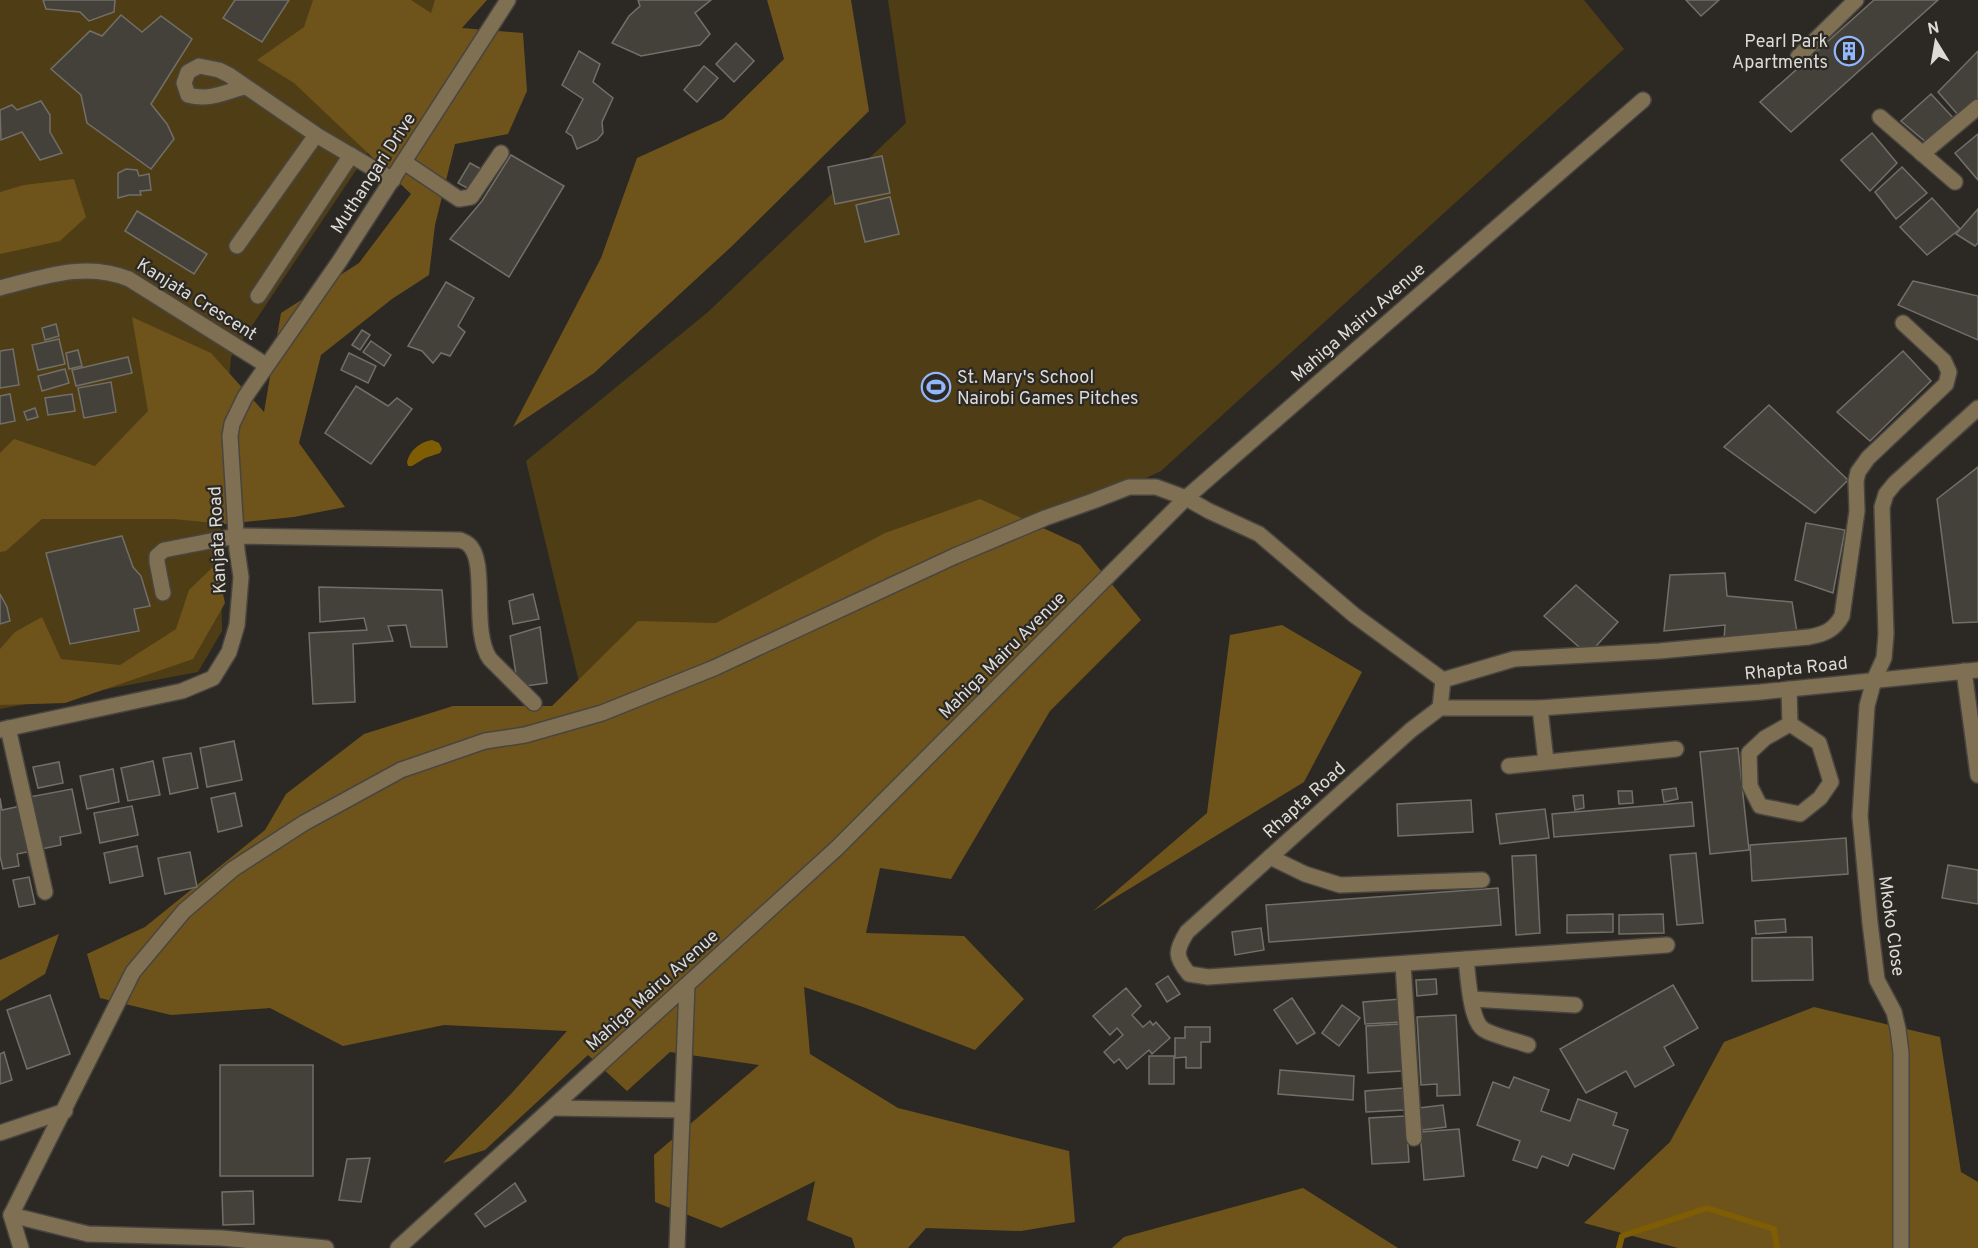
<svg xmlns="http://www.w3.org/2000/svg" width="1978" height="1248" viewBox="0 0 1978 1248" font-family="Overpass,sans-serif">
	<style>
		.green { fill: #4f3d15 }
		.forest { fill: #6e541a }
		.water { fill: #7f5d04 }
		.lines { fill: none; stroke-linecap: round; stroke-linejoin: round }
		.stream { stroke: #7f5d04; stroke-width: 6 }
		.building { fill: #44413b; stroke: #726f68; stroke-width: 1.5 }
		.minor-casing { stroke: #484541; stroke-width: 18 }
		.minor { stroke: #7f7053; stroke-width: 15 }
		.labels { text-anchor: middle; stroke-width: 4.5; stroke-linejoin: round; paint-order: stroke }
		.poi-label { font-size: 18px; fill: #dddbd7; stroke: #2c2924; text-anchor: end }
		.street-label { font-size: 18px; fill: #dddbd7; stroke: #2c2924 }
	</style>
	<rect width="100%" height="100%" fill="#2c2924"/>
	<g class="green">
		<path d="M0,0h470l-239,357 -11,126 2,148 -24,41 -198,37z"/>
		<path d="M888,0h696l40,49 -463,422 -568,269 -67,-279 182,-149 198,-189z"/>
	</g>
	<g class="forest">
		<path d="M313,0h98l20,13 4,-13h52l-25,28 61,5 4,58 -19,43 -53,10 -20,81 -6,50 -37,24 -71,56 -22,88 46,64 -51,10 -69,7 -52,-5h-131l-36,32 -6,1v-99l14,-14 81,27 53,-55 -16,-94 79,36 53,59 17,-99 78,-50 52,-69 -117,-111 -37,-23 47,-33z"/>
		<path d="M767,0h84l18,111 -138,136 -137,126 -81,54 88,-169 36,-100 86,-39 61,-60z"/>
		<path d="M74,179l12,38 -26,24 -60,13v-62l24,-7z"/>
		<path d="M980,499l100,46 61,75 -91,91 -99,168 -71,-11 -14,65 98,3 60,63 -49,51 -112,-43 -59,-20 6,67 88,54 171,43 6,71 -54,9 -95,-3 -18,20h-53l-3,-10 -45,-18 8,-39 -94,47 -66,-26 -1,-47 105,-90 -89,-13 -43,39 -39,-36 -103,95 -42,13 68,-69 56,-63 -123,-6 -101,21 -73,-38 -99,7 -71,-17 -13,-44 58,-27 120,-97 21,-36 78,-60 89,-28h99l86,-85 78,2 169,-90z"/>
		<path d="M216,564l9,39 -32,56 -128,44 -65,2v-56l15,-17 27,-15 19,42 59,6 56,-36 13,-39z"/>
		<path d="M1282,625l80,47 -58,110 -211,129 114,-98 23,-178z"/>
		<path d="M59,934l-14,40 -45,27v-41z"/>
		<path d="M1814,1007l126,30 21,135 17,10v66h-300l-94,-25 86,-81 54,-100z"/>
		<path d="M1303,1188l95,60h-286l12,-11z"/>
	</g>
	<path class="water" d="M432,440l7,3 3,6 -2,4 -15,5 -13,8h-4l-1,-4c3,-12 13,-20 25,-22z"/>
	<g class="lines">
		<path class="stream" d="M1619,1248l3,-12 85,-28 67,21 3,19"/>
	</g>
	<g class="building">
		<path d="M43,0h72l-1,12 -25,9 -9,-9 -34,-3z"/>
		<path d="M235,0h54l-27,42 -39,-24z"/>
		<path d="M638,0h73l-16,13 15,21 -10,11 -59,11 -29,-13 17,-27 11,-10z"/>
		<path d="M1686,0h33l-18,16z"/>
		<path d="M1874,0h64l-147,132 -31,-30z"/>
		<path d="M121,15l21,17 19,-16 31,23 -41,65 16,20 7,15 -23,30 -64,-46 -6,-28 -30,-26 39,-38 12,5z"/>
		<path d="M736,43l18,18 -20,21 -18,-18z"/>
		<path d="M579,51l21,13 -7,18 20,16 -11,24 1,11 -6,7 -20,9 -5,-13 -6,-4 17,-33 -21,-14z"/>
		<path d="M1978,51v49l-19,16 -21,-24z"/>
		<path d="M704,66l14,12 -21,24 -13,-12z"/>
		<path d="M1931,94l28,30 -32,19 -26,-22z"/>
		<path d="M41,101l9,14v17l12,21 -22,7 -18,-28 -21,8 -1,-30 12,-5 5,5z"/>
		<path d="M1872,133l25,30 -27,28 -29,-31z"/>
		<path d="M1978,134v46l-23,-27z"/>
		<path d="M511,155l53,31 -55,91 -59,-38 32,-38z"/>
		<path d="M882,156l8,37 -55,11 -7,-37z"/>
		<path d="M470,163l11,6 -12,20 -11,-6z"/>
		<path d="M1902,167l25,26 -31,26 -21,-27z"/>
		<path d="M126,169l11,1 2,6 10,-2 2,16 -11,1 1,4h-12l-11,3v-25z"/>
		<path d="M890,197l9,37 -34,8 -9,-37z"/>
		<path d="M1932,198l28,31 -33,26 -27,-28z"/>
		<path d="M1978,209v34l-3,3 -19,-12z"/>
		<path d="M137,211l70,43 -13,20 -69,-43z"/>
		<path d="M1913,281l65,15v44l-80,-35z"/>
		<path d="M446,282l28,16 -16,28 7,6 -15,24 -9,-3 -8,10 -11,-12 -14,-5z"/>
		<path d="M56,324l3,12 -14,4 -3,-12z"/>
		<path d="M362,330l8,5 -10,15 -8,-5z"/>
		<path d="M59,339l6,25 -27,6 -6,-25z"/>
		<path d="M371,341l20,14 -7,11 -21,-14z"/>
		<path d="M13,349l6,36 -19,3v-37z"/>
		<path d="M78,350l4,16 -13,3 -3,-16z"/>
		<path d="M1903,351l28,30 -61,60 -33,-29z"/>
		<path d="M349,353l27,13 -8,17 -27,-13z"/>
		<path d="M128,357l4,16 -56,13 -4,-16z"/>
		<path d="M65,369l4,14 -27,8 -4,-15z"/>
		<path d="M111,382l5,30 -32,6 -6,-30z"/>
		<path d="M356,386l32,20 9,-8 15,11 -41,55 -46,-31z"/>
		<path d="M10,394l5,27 -15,3v-28z"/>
		<path d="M72,394l3,17 -27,4 -3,-17z"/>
		<path d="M1769,405l79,75 -33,33 -91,-66z"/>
		<path d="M35,408l3,9 -11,3 -3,-8z"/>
		<path d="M1978,467v155l-25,1 -16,-124z"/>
		<path d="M1806,523l39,7 -12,63 -38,-13z"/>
		<path d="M122,536l11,31 8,9 9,30 -16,3 5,22 -69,13 -24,-91z"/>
		<path d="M1725,573l2,23 65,6 5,30 -73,8 1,-15 -61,6 6,-56z"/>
		<path d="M1576,585l42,37 -30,33 -44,-39z"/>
		<path d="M319,587l123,3 5,57h-36l-5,-22 -18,1 5,15 -40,3 2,58 -42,2 -4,-71 58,-3 -3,-12 -44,4z"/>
		<path d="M0,594l7,13 3,14 -10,3z"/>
		<path d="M533,594l6,25 -26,5 -4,-23z"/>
		<path d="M540,627l7,56 -29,4 -8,-51z"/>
		<path d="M234,741l8,39 -35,7 -7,-39z"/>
		<path d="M1738,748l11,102 -39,4 -10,-102z"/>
		<path d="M191,753l7,35 -28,6 -7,-36z"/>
		<path d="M153,761l7,34 -32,6 -7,-33z"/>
		<path d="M59,762l4,21 -25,5 -5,-21z"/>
		<path d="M113,769l6,33 -32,7 -7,-33z"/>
		<path d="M1676,788l2,11 -14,3 -2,-12z"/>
		<path d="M72,789l9,44 -21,4 1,8 -44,9 2,12 -16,3 -3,-13v-58l2,12 28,-6 -1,-7z"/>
		<path d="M1618,791h14l1,12 -14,1z"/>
		<path d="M235,793l7,33 -24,6 -7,-34z"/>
		<path d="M1583,795l1,13 -9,2 -2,-14z"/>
		<path d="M1471,800l2,32 -75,4 -1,-32z"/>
		<path d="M1692,802l2,24 -140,11 -2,-23z"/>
		<path d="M132,806l6,29 -38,8 -6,-30z"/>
		<path d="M1545,809l4,29 -49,6 -4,-30z"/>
		<path d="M1846,838l2,36 -96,7 -2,-36z"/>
		<path d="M137,846l6,30 -33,7 -6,-30z"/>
		<path d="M190,852l7,35 -32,7 -7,-36z"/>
		<path d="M1696,853l7,70 -26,2 -7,-70z"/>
		<path d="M1536,855l4,78 -24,2 -4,-79z"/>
		<path d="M1948,865l30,5v34l-36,-6z"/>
		<path d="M29,877l6,27 -16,3 -6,-27z"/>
		<path d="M1498,888l3,37 -232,17 -3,-37z"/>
		<path d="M1613,914v18l-46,1v-18z"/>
		<path d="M1663,914l1,19 -45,1v-19z"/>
		<path d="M1785,919l1,13 -30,2 -1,-13z"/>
		<path d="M1261,928l3,22 -29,5 -3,-23z"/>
		<path d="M1812,937l1,43 -61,1v-43z"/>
		<path d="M1168,976l12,18 -13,8 -11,-18z"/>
		<path d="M1436,979l1,15 -20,2 -1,-16z"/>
		<path d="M1673,985l25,43 -34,19 10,18 -39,22 -9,-16 -40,22 -26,-44z"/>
		<path d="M1126,988l15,18 -9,9 11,12 7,-6 3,4 3,-3 14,16 -18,16 -3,-4 -22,19 -8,-10 -5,4 -10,-11 19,-17 -6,-7 -7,7 -17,-19z"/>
		<path d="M50,995l20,59 -43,15 -20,-59z"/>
		<path d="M1292,998l23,35 -18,11 -23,-34z"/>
		<path d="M1401,999l2,23 -38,2 -2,-22z"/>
		<path d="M1342,1005l18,13 -21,28 -17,-13z"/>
		<path d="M1456,1015l4,80 -23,1v-12l-16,1 -4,-68z"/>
		<path d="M1400,1024l2,47 -34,2 -2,-47z"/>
		<path d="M1185,1027h25v15h-9v26h-15v-11l-11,1v-20h10z"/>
		<path d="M4,1052l8,28 -12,4v-30z"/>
		<rect x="1149" y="1056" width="25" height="28"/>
		<rect x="220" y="1065" width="93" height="111"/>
		<path d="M1280,1070l74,6 -1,24 -75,-6z"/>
		<path d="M1514,1077l35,13 -8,21 29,10 8,-22 39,14 -4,12 15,5 -14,39 -41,-15 -5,12 -26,-10 -5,12 -24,-8 7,-19 -43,-16 16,-43 16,6z"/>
		<path d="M1403,1088l1,22 -38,2 -1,-21z"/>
		<path d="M1443,1105l3,22 -24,3 -3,-22z"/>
		<path d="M1406,1116l3,46 -37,2 -3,-46z"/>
		<path d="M1459,1129l5,47 -40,4 -4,-48z"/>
		<path d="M370,1158l-9,44 -22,-2 8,-41z"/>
		<path d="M515,1183l11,18 -41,26 -10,-13z"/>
		<path d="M253,1191l1,33 -31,1 -1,-33z"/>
	</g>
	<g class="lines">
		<g class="minor-casing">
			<g id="minor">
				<path d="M1798,57l58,-57"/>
				<path d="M244,87c-19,5 -35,14 -56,8l-4,-12 4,-11 11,-6 20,4 10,5 89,61 75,44"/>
				<path d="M1880,117l75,65"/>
				<path d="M1922,154l56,-47"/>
				<path d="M404,162l55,37 12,-2 30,-44"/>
				<path d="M237,246l79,-111"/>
				<path d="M0,288c43,-11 86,-27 129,-9l137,86"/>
				<path d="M258,296l93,-141"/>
				<path d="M163,593l-6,-31v-6l7,-6 72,-14 224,4c2,1 6,2 8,4 21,16 2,87 22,115l44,44"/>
				<path d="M1964,671l14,104"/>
				<path d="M1789,689l1,35 -25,14 -16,15 1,33 10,20 40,8 20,-16 11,-16 -12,-39 -29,-19"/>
				<path d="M1440,708l3,-28 71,-21 145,-8 150,-14c16,-3 25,-7 33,-21l15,-105 -1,-30 2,-9 10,-14 78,-74 3,-12 -5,-11 -41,-38"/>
				<path d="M1540,708l6,53"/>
				<path d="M8,728l37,164"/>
				<path d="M0,730l182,-39 31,-13 16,-26 8,-27 4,-48 -4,-27 -7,-114 2,-12 13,-27 94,-135 169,-262"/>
				<path d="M1509,766l167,-17"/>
				<path d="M1270,857l35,17 35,11 142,-5"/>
				<path d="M1667,945l-459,32 -19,-3c-14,-17 -14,-23 -2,-42l224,-202 29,-22h100l221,-16 217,-22"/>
				<path d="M1466,959c2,16 4,61 17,70 8,6 34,12 45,16"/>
				<path d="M1403,964l11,174"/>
				<path d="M1472,999l103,6"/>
				<path d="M552,1108l130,2"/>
				<path d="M0,1133l65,-22"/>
				<path d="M11,1215l77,19 134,4 104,10"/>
				<path d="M21,1248l-10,-33 122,-243 51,-61 49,-42 71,-46 97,-53 84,-29 40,-6 77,-22 112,-45 241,-112 90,-38 48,-17 36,-14h27l30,11 23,13 50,23 95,81 89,65"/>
				<path d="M398,1248l439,-400 349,-350 457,-398"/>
				<path d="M677,1248l10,-263"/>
				<path d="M1901,1248v-195l-3,-24 -4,-17 -17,-32 -7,-57 -10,-107 7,-110 7,-26 10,-22 2,-24 -4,-127 4,-13 9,-11 83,-75"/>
			</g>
		</g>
		<use href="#minor" class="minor"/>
	</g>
	<defs>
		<g id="building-ring" transform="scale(1.5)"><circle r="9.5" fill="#2c2924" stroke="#93b7fd" stroke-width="1.5"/><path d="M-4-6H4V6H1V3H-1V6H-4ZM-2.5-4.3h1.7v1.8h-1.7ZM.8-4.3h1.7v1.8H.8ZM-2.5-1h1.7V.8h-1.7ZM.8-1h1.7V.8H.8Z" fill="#93b7fd"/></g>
		<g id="stadium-ring" transform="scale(1.5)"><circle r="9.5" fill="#2c2924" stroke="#93b7fd" stroke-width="1.5"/><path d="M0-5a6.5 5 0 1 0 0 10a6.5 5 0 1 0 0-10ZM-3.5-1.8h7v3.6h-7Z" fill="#93b7fd"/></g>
	</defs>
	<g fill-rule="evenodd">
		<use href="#building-ring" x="1849" y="51"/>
		<use href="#stadium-ring" x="936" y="387"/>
	</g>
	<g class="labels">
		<g class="poi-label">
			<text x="1828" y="47">Pearl Park<tspan x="1828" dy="21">Apartments</tspan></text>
			<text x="957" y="383" text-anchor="start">St. Mary's School<tspan x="957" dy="21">Nairobi Games Pitches</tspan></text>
		</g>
		<g class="street-label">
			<text transform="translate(373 173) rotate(-57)" y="6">Muthangari Drive</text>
			<text transform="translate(197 299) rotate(32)" y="6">Kanjata Crescent</text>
			<text transform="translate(1358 322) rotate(-41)" y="6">Mahiga Mairu Avenue</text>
			<text transform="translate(217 540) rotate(-93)" y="6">Kanjata Road</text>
			<text transform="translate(1002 655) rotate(-45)" y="6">Mahiga Mairu Avenue</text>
			<text transform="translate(1796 668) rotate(-6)" y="6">Rhapta Road</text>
			<text transform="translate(1304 800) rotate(-42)" y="6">Rhapta Road</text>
			<text transform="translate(1892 926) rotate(82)" y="6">Mkoko Close</text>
			<text transform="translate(652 990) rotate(-42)" y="6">Mahiga Mairu Avenue</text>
		</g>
	</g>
	<g transform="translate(1936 42) rotate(349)" stroke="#2c2924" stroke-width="4.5" paint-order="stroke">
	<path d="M0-4.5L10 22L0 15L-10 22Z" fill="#dddbd7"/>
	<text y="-9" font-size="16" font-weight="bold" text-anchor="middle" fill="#dddbd7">N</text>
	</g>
</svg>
